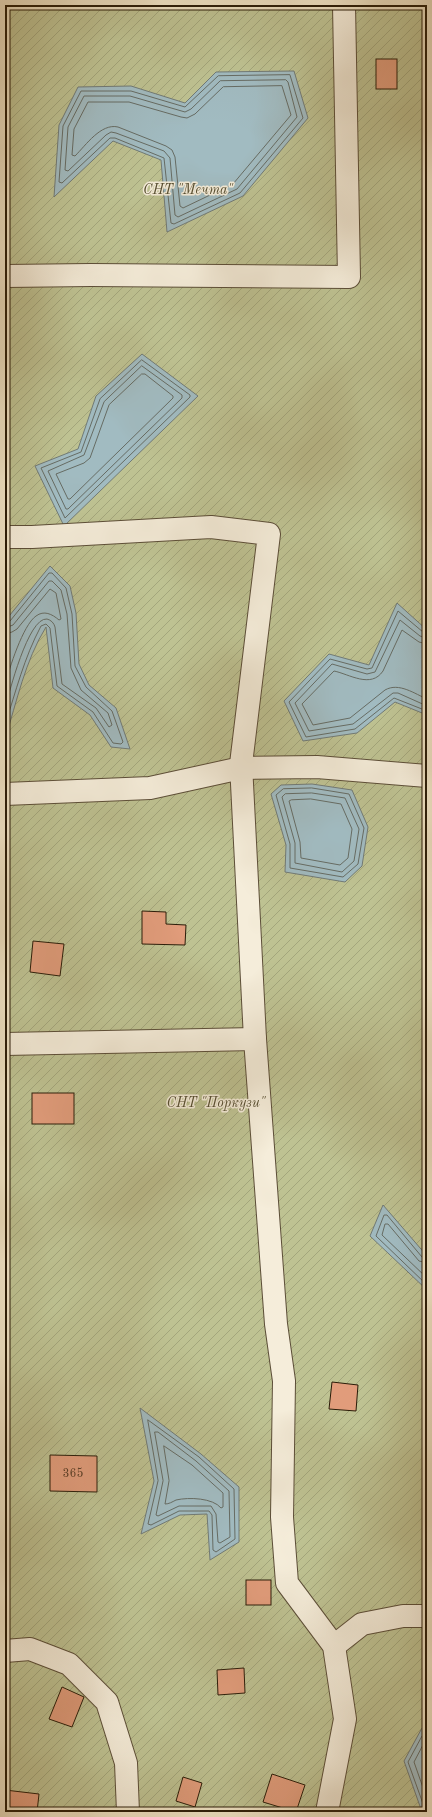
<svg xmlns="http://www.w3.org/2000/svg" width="432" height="1817" viewBox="0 0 432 1817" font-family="'Old Standard TT',serif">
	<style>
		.garden { fill: url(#garden-furrows); stroke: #746f4d }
		.water { fill: #a1bbc1; stroke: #717b77 }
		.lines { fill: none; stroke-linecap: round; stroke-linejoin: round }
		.shore { stroke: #666c64; stroke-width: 1 }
		.building { fill: #e19c7b; stroke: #2a1c08 }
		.minor-casing { stroke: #5c4e38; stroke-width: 24 }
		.minor { stroke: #f5edda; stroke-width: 22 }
		.labels { text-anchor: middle; stroke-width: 3; stroke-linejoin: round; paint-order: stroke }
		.number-label { font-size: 12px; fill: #583c25 }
		.park-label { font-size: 14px; font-style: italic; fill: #564e31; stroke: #f5edda }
	</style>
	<defs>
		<pattern id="garden-furrows" width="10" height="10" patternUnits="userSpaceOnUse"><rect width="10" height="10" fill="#bec292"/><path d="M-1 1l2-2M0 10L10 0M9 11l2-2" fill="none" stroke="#a3a67c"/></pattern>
	</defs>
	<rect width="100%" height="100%" fill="#f0e4c6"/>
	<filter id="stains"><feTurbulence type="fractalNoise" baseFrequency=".005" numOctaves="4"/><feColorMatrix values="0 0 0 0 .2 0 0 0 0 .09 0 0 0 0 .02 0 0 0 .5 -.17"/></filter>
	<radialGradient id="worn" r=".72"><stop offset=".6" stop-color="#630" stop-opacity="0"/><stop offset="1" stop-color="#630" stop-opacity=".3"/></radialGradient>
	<rect class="garden" x="5" y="5" width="422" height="1807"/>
	<g class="water">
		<path d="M294,71l14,47 -65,78 -76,36 -6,-72 -48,-19 -59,56 5,-72 19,-38 53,-1 54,17 31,-31z"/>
		<path d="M142,354l56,42 -134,130 -29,-60 43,-17 18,-53z"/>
		<path d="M50,566l20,20 6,27 3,51 10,21 27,23 14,41 -19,-2 -21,-32 -37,-27 -7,-61c-21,34 -29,74 -41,112v-118z"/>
		<path d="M397,603l30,27v85l-32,-13 -38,31 -54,8 -19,-40 45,-47 40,11z"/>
		<path d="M312,784l40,6 16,37 -6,39 -17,16 -60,-10 1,-27 -15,-51 10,-9z"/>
		<path d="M383,1205l44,51v34l-57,-54z"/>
		<path d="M140,1408l61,46 38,33v55l-29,18 -3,-46 -27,1 -39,19 13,-53z"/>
		<path d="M422,1728l5,5v79h-5l-18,-51z"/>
	</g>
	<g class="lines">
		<g class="shore">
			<path d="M290,75l13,43 -63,75 -66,31 -3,-1 -7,-65 -49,-20h-5l-48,45 -3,-1 4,-56 18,-35h50l54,16 33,-31z"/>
			<path d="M286,80l2,2 9,35 -60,72 -59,28 -3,-2 -5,-57 -6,-7 -48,-18 -5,-1 -5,3 -38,36 -3,-1 3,-43 16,-31h46l55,16 6,-3 29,-28z"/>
			<path d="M282,86l9,29 -58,69 -50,24 -3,-2 -5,-49 -3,-7 -6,-4 -48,-19c-17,-4 -32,18 -43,29l-3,-1 2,-26 14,-27h41l52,15 6,1 8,-4 28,-27z"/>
			<path d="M142,360l48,35v2l-125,121 -24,-50 40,-16 19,-53z"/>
			<path d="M142,366l40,29v3l-114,111h-2l-18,-38 36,-16 20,-53z"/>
			<path d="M142,374h3l28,22v2l-103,101h-2l-12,-25 28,-11 6,-5 19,-53z"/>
			<path d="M5,623l5,-2 39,-48h3l14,15 6,26 3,52 11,21 26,24 11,31 -2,2 -8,-1 -20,-31 -36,-26 -7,-58 -4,-4 -5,2c-17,32 -25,65 -36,99"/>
			<path d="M5,628l8,-3 36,-44h3l9,9 6,24 4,54 10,22 27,23 4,12 -3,2 -13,-19 -34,-24 -7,-57c-1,-4 -4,-7 -8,-8 -19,-2 -38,75 -42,89"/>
			<path d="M427,633l-4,-1 -25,-21 -26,57 -5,1 -37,-10 -41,43 17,35 49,-8 39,-31 33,13"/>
			<path d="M5,634l7,-2 5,-3 33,-40 6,4 5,26 -2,1c-7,-6 -15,-10 -23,-4 -13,9 -27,53 -31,69"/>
			<path d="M427,638l-7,-2 -20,-16 -25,52 -8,2 -35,-10 -37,39 14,28 44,-7 40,-31h5l29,13"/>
			<path d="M427,644l-8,-2 -17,-12 -19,41c-12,18 -34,3 -49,0l-32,33 11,21 37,-7 35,-28c14,-8 30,4 42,9"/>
			<path d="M312,788l37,6 15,34 -6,36 -15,13 -53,-9v-24l-14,-49 7,-6z"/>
			<path d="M312,793l33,5 14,31 -5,32 -12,11 -47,-9v-20l-13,-46 3,-3z"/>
			<path d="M311,799l30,5 11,25 -4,29 -8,7 -39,-7 -1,-16 -11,-41 2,-1z"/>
			<path d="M427,1258l-5,-1 -35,-42h-3l-8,21 51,49"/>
			<path d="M427,1263l-8,-2 -31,-37h-3l-3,11 45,43"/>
			<path d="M148,1420l51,37 35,32 1,50 -19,13 -3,-2 -1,-35 -3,-4h-30l-28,14 -3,-1 10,-43z"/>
			<path d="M155,1432h3l38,29 33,30 1,46 -10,6 -2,-1 -2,-28 -5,-8h-32l-21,10 -2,-1 7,-34z"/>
			<path d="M164,1446l28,19 31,28v14l-2,1c-8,-10 -32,-11 -45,-8 -4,2 -7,4 -11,4l4,-23z"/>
			<path d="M427,1740l-2,1 -11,21 13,37"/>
			<path d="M426,1812l-18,-50 14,-26 5,-1"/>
		</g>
	</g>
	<g class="building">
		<rect x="376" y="59" width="21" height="30"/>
		<path d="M142,911l24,1v12l20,1 -1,20 -43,-1z"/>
		<path d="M33,941l31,3 -4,32 -30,-4z"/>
		<rect x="32" y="1093" width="42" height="31"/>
		<path d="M332,1382l26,3 -2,26 -27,-2z"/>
		<path d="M50,1455l47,1v36l-47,-1z"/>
		<rect x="246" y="1580" width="25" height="25"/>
		<path d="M244,1668l1,25 -27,2 -1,-25z"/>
		<path d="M62,1687l22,10 -12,30 -23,-8z"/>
		<path d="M272,1774l33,11 -9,27 -33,-10z"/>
		<path d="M183,1777l19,6 -7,24 -19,-6z"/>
		<path d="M5,1790l34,4 -2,18h-32z"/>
	</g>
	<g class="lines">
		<g class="minor-casing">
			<g id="minor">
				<path d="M5,276l86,-1 258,2 -5,-272"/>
				<path d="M5,537h27l179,-10 58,7 -28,230 14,275 21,285 8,57 -2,136 5,66 47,63 11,73 -18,93"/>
				<path d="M5,794l145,-6 91,-20 76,-1 110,9"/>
				<path d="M5,1044l250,-5"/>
				<path d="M334,1646l28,-22 41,-8h24"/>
				<path d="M5,1651l25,-2 39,15 38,38 19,61 2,49"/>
			</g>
		</g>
		<use href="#minor" class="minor"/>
	</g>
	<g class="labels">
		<g class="number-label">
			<text x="73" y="1477">365</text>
		</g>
		<g class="park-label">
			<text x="188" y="194">СНТ "Мечта"</text>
			<text x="216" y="1107">СНТ "Поркузи"</text>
		</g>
	</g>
	<rect width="432" height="1817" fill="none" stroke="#f0e4c6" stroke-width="20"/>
	<rect x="6" y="6" width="420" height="1805" fill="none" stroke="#2a1c08" stroke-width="2"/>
	<rect x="10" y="10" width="412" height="1797" fill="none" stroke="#2a1c08"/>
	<rect width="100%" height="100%" filter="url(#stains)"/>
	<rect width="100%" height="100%" fill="url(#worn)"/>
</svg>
